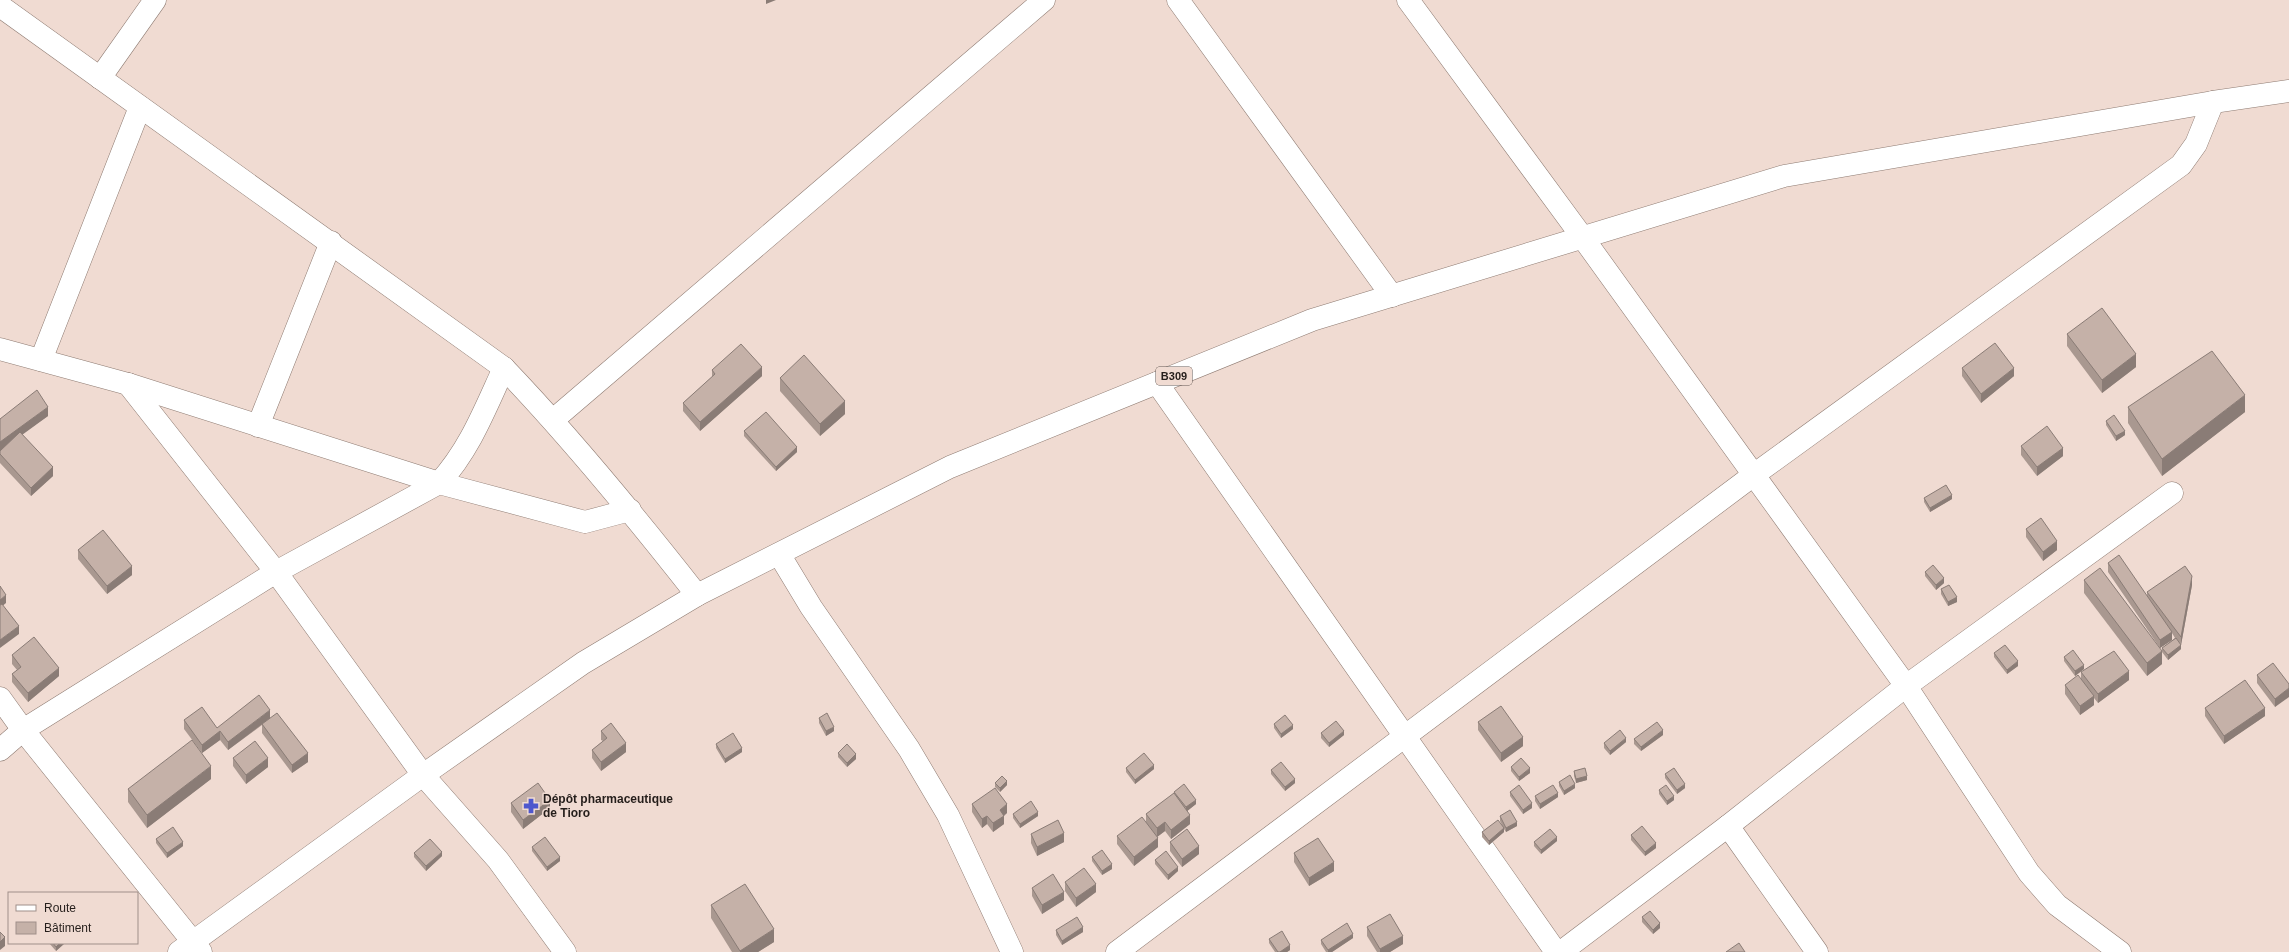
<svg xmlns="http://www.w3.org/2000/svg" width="2289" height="952" viewBox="0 0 2289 952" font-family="Helvetica,sans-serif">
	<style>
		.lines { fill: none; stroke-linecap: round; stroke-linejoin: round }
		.minor-casing { stroke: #8e7b72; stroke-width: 23 }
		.major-casing { stroke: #8e7b72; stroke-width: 23 }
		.minor { stroke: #fff; stroke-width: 22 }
		.major { stroke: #fff; stroke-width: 22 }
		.wall { fill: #a99890 }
		.shaded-wall { fill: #8a7c76 }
		.building { fill: #c5b1a8; stroke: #8a7c76 }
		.labels { text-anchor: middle; stroke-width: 3; stroke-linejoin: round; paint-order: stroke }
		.shield { fill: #f0dbd2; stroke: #625752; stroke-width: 1 }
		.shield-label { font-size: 11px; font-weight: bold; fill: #251e1b }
		.poi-label { font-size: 12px; font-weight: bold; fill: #251e1b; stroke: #f0dbd2; text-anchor: start }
	</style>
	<rect width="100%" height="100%" fill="#f0dbd2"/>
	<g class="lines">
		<g class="minor-casing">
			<g id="minor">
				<path d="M1178,0l214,296"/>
				<path d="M1408,0l175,238 323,448 123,187 28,32 63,47"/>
				<path d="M100,78l55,-78"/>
				<path d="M0,349l128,35 311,99 146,39 45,-12"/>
				<path d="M41,360l99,-253"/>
				<path d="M1157,383l399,569"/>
				<path d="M128,384l148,188 147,203 75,85 67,92"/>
				<path d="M553,420l491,-420"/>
				<path d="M258,426l73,-184"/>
				<path d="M779,554l32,53 98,142 39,66 64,137"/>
				<path d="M0,698l23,32 178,222"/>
				<path d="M0,750l23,-20 253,-158 163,-89c31,-34 46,-74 65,-115"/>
				<path d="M1728,826l89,126"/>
				<path d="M1117,952l638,-478 426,-309 15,-21 17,-42"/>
				<path d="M1561,952l167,-126 178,-140 266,-193"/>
			</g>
		</g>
		<g class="major-casing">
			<g id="major">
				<path d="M0,6l504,362c69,72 131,148 193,227"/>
				<path d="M179,952l244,-177 160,-112 114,-68 253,-128 362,-147 472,-144 429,-74 76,-11"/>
			</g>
		</g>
		<use href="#minor" class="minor"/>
		<use href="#major" class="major"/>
	</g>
	<g class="wall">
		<path d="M2067,334l69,33 -34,26 -35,-47z"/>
		<path d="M1962,368l52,8 -33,27 -19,-27z"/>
		<path d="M712,370l50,6 -62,55 -17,-20v-8l29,-26z"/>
		<path d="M780,378l65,36 -25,22 -40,-45z"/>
		<path d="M2128,407l117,5 -83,64 -34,-53z"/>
		<path d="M48,416l-26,18 31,42 -22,20 -31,-33v-12l2,-2 -2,2v-32z"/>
		<path d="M2106,421l19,14 -9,6 -10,-16z"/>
		<path d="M744,431l53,21 -21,19 -32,-35z"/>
		<path d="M2021,446l42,10 -26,20 -16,-21z"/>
		<path d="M1924,498l28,1 -22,13 -6,-10z"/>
		<path d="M2026,529l31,21 -14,11 -17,-24z"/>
		<path d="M78,550l54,25 -25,19 -29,-35z"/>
		<path d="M2108,563l39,33v-4l45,-7 -11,60v4l-13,11 -6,-8v-4l13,-10 -3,-5v7l-12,8 -52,-76z"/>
		<path d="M1925,572l19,11 -8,7 -11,-14z"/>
		<path d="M2084,580l78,84 -15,12 -63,-83z"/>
		<path d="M1941,589l16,13 -9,4 -7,-12z"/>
		<path d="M1994,653l24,13 -11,8 -13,-17z"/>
		<path d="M12,655l47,21 -31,26 -16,-20v-8l5,-4 -5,-6z"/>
		<path d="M2064,657l20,12 -9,7 -11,-15z"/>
		<path d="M2081,672l48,8 -31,23 -4,-5v7l-14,10 -15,-21v-9l16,-6z"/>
		<path d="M2257,675l32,9 -14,23 -18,-24z"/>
		<path d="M2205,708l60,8 -41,28 -19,-28z"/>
		<path d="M270,718l38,44 -16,11 -30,-40v-8l-34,25 -8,-10 -18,13 -18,-24v-9l33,8z"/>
		<path d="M819,718l15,13 -8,5 -7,-13z"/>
		<path d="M1478,722l45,24 -22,16 -23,-32z"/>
		<path d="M1274,724l19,5 -12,9 -7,-10z"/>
		<path d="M601,731l25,21 -25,19 -9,-13v-8l11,-9 -2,-1z"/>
		<path d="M1321,733l23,2 -15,12 -8,-9z"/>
		<path d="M1663,735l-22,16 -7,-7v-5z"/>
		<path d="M1626,742l-16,13 -6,-7v-5z"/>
		<path d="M716,744l26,8 -17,11 -9,-15z"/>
		<path d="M838,753l18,6 -9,8 -9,-10z"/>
		<path d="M233,758l35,9 -22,17 -13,-18z"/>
		<path d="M1511,767l19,6 -11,8 -8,-10z"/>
		<path d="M1126,768l28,1 -19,15 -9,-12z"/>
		<path d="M1271,770l24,13 -10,8 -14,-17z"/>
		<path d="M1574,771l13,9 -11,3 -2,-7z"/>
		<path d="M1665,774l20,14 -8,6 -12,-16z"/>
		<path d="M211,779l-64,49 -19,-26v-13z"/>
		<path d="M1559,782l16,6 -11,7 -5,-9z"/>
		<path d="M995,783l12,2 -7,7 -5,-5z"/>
		<path d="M1659,790l15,10 -7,5 -8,-11z"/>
		<path d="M1174,792l22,12 -9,7 3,13 -19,15 -6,-8 -8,6 1,10 -24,19 -17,-22v-8l29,-14v-8l28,-20z"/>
		<path d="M1510,792l22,16 -9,6 -13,-18z"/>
		<path d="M1535,796l23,1 -18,12 -5,-8z"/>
		<path d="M511,803l39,5 -27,21 -12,-17z"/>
		<path d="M972,804l35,9 -3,3v8l-11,8 -6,-8 -5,4 -10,-16z"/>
		<path d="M1013,814l25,2 -18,12 -7,-10z"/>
		<path d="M1500,816l17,10 -11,6 -2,-3v3l-15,13 -7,-8v-5l20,-7 -2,-4z"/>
		<path d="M1031,834l33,8 -27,14 -6,-13z"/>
		<path d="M1631,835l25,13 -11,8 -14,-16z"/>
		<path d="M156,839l27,7 -16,12 -11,-15z"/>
		<path d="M1557,841l-16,13 -7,-8v-4z"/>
		<path d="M1170,842l29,12 -17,13 -12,-16z"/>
		<path d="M532,847l28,14 -13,10 -15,-20z"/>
		<path d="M414,853l28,3 -16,15 -12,-14z"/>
		<path d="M1294,853l40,18 -25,15 -15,-24z"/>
		<path d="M1092,857l20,12 -10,6 -10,-14z"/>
		<path d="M1155,860l23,11 -10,9 -13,-16z"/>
		<path d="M1065,882l31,10 -20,15 -11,-16z"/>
		<path d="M1032,888l32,12 -22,14 -10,-18z"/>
		<path d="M711,905l63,37 -16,10h-26l-21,-34z"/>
		<path d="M1642,917l18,11 -7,6 -11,-12z"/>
		<path d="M1367,927l36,17 -13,8h-13l-10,-16z"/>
		<path d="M1056,930l27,2 -21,13 -6,-10z"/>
		<path d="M1353,938l-21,14h-6l-5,-8v-4z"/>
		<path d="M1269,939l21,11 -3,2h-12l-6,-9z"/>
		<path d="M49,943h16l-9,8z"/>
	</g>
	<g class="shaded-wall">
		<path d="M766,0h10l-10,4z"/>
		<path d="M2136,354v13l-34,26v-13z"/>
		<path d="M762,367v9l-62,55v-9z"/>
		<path d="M2014,368v8l-33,27v-9z"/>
		<path d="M2245,395v17l-83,64v-17z"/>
		<path d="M845,401v13l-25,22v-12z"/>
		<path d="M48,407v9l-48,35v-9z"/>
		<path d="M2125,431v4l-9,6v-5z"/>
		<path d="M797,447v5l-21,19v-4z"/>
		<path d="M2063,448v8l-26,20v-9z"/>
		<path d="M53,467v9l-22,20v-8z"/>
		<path d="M1952,495v4l-22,13v-4z"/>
		<path d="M2057,541v9l-14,11v-9z"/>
		<path d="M132,566v9l-25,19v-8z"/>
		<path d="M2192,576v9l-11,60v4l-13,11v-5l13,-10v-8z"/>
		<path d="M1944,578v5l-8,7v-5z"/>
		<path d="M6,595v8l-6,5v-8z"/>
		<path d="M1957,597v5l-9,4v-4z"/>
		<path d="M19,626v8l-19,14v-8z"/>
		<path d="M2172,632v8l-12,8v-8z"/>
		<path d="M2162,651v13l-15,12v-13z"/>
		<path d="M2018,661v5l-11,8v-4z"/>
		<path d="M2084,665v4l-9,7v-5z"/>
		<path d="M59,668v8l-31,26v-9z"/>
		<path d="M2129,671v9l-31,23v-9z"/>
		<path d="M2289,688v9l-14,10v-8z"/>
		<path d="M2094,696v9l-14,10v-9z"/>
		<path d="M2265,708v8l-41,28v-8z"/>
		<path d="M270,710v8l-42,32v-8z"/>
		<path d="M1293,725v4l-12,9v-4z"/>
		<path d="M834,727v4l-8,5v-5z"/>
		<path d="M1663,730v5l-22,16v-4z"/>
		<path d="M220,731v9l-18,13v-8z"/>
		<path d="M1344,731v4l-15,12v-4z"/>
		<path d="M1523,737v9l-22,16v-9z"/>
		<path d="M1626,738v4l-16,13v-4z"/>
		<path d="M626,743v9l-25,19v-9z"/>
		<path d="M742,748v4l-17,11v-4z"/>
		<path d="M308,753v9l-16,11v-8z"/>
		<path d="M856,754v5l-9,8v-4z"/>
		<path d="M268,758v9l-22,17v-9z"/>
		<path d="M1154,765v4l-19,15v-4z"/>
		<path d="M211,766v13l-64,49v-13z"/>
		<path d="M1530,768v5l-11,8v-4z"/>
		<path d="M1587,776v4l-11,3v-4z"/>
		<path d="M1295,779v4l-10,8v-4z"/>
		<path d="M1007,781v4l-7,7v-4z"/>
		<path d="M1575,784v4l-11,7v-4z"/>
		<path d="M1685,784v4l-8,6v-4z"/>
		<path d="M1558,793v4l-18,12v-5z"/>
		<path d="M1674,796v4l-7,5v-4z"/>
		<path d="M550,800v8l-27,21v-9z"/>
		<path d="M1196,800v4l-10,8v-5z"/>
		<path d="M1532,803v5l-9,6v-4z"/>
		<path d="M1007,804v9l-7,5v-8z"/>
		<path d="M1038,812v4l-18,12v-4z"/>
		<path d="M1190,815v9l-19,15v-9z"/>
		<path d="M987,816v8l-5,4v-9z"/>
		<path d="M1004,816v8l-11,8v-9z"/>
		<path d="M1165,822v9l-8,6v-9z"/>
		<path d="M1517,822v4l-11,6v-4z"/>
		<path d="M1504,828v4l-15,13v-4z"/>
		<path d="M1064,833v9l-27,14v-9z"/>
		<path d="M1557,837v4l-16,13v-4z"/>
		<path d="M1158,838v9l-24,19v-9z"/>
		<path d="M183,842v4l-16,12v-5z"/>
		<path d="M1656,843v5l-11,8v-4z"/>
		<path d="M1199,846v8l-17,13v-8z"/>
		<path d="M442,852v4l-16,15v-5z"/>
		<path d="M560,857v4l-13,10v-4z"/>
		<path d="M1334,862v9l-25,15v-8z"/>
		<path d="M1112,864v5l-10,6v-4z"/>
		<path d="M1178,867v4l-10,9v-5z"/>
		<path d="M1096,884v8l-20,15v-9z"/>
		<path d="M1064,892v8l-22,14v-9z"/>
		<path d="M1660,923v5l-7,6v-4z"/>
		<path d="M1083,927v5l-21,13v-4z"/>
		<path d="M774,929v13l-16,10h-18v-1z"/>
		<path d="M1353,934v4l-21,14h-4v-2z"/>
		<path d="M1403,936v8l-13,8h-10v-3z"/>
		<path d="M5,937v9l-5,4v-8z"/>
		<path d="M60,943h5l-9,8v-4z"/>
		<path d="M1290,945v5l-3,2h-7z"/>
	</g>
	<g class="building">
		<path d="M2102,308l34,46 -34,26 -35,-46z"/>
		<path d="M1995,343l19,25 -33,26 -19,-26z"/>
		<path d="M741,344l21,23 -62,55 -17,-19 32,-29 -3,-4z"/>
		<path d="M2212,351l33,44 -83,64 -34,-52z"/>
		<path d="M804,355l41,46 -25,23 -40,-46z"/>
		<path d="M37,390l11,17 -48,35v-23z"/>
		<path d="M766,412l31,35 -21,20 -32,-36z"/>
		<path d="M2114,415l11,16 -9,5 -10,-15z"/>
		<path d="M2047,426l16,22 -26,19 -16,-21z"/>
		<path d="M20,432l33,35 -22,21 -31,-34v-3z"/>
		<path d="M1946,485l6,10 -22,13 -6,-10z"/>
		<path d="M2041,518l16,23 -14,11 -17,-23z"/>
		<path d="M103,530l29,36 -25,20 -29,-36z"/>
		<path d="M2119,555l53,77 -12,8 -52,-77z"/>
		<path d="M1933,565l11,13 -8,7 -11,-13z"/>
		<path d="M2185,566l7,10 -11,61 -34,-45z"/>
		<path d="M2100,568l62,83 -15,12 -63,-83z"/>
		<path d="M1949,585l8,12 -9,5 -7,-13z"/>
		<path d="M0,586l6,9 -6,5z"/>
		<path d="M2,604l17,22 -19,14v-35z"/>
		<path d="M34,637l25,31 -31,25 -16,-19 9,-7 -9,-12z"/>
		<path d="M2176,638l5,7 -13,10 -6,-7z"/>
		<path d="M2005,645l13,16 -11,9 -13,-17z"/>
		<path d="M2073,650l11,15 -9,6 -11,-14z"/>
		<path d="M2114,651l15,20 -31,23 -17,-22z"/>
		<path d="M2273,663l16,21v4l-14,11 -18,-24z"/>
		<path d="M2078,675l16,21 -14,10 -15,-21z"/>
		<path d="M2245,680l20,28 -41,28 -19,-28z"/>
		<path d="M259,695l11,15 -42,32 -8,-11 -18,14 -18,-25 18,-13 15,21z"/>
		<path d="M1501,706l22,31 -22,16 -23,-31z"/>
		<path d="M277,713l31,40 -16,12 -30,-41z"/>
		<path d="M827,713l7,14 -8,4 -7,-13z"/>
		<path d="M1285,715l8,10 -12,9 -7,-10z"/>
		<path d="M1336,721l8,10 -15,12 -8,-10z"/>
		<path d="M1657,722l6,8 -22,17 -7,-8z"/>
		<path d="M611,723l15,20 -25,19 -9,-12 15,-12 -6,-7z"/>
		<path d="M1620,730l6,8 -16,13 -6,-8z"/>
		<path d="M733,733l9,15 -17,11 -9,-15z"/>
		<path d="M192,740l19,26 -64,49 -19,-26z"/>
		<path d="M255,741l13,17 -22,17 -13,-17z"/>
		<path d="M847,744l9,10 -9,9 -9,-10z"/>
		<path d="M1144,753l10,12 -19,15 -9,-12z"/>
		<path d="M1521,758l9,10 -11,9 -8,-10z"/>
		<path d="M1281,762l14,17 -10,8 -14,-17z"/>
		<path d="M1585,768l2,8 -11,3 -2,-8z"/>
		<path d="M1674,768l11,16 -8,6 -12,-16z"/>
		<path d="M1570,775l5,9 -11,7 -5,-9z"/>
		<path d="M1002,776l5,5 -7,7 -5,-5z"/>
		<path d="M538,783l12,17 -27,20 -12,-17z"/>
		<path d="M1184,784l12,16 -10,7 -12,-15z"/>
		<path d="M1519,785l13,18 -9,7 -13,-18z"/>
		<path d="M1553,785l5,8 -18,11 -5,-8z"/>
		<path d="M1666,785l8,11 -7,5 -8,-11z"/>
		<path d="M995,788l12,16 -7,6 4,6 -11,7 -6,-7 -5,3 -10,-15z"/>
		<path d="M1174,793l16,22 -19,15 -6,-8 -8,6 -11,-14z"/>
		<path d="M1031,801l7,11 -18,12 -7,-10z"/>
		<path d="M1510,810l7,12 -11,6 -6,-12z"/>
		<path d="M1142,817l16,21 -24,19 -17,-21z"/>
		<path d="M1058,820l6,13 -27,14 -6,-13z"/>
		<path d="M1498,820l6,8 -15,13 -7,-9z"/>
		<path d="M1642,826l14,17 -11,9 -14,-17z"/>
		<path d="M173,827l10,15 -16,11 -11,-14z"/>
		<path d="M1187,829l12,17 -17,13 -12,-17z"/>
		<path d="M1550,829l7,8 -16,13 -7,-8z"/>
		<path d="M545,837l15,20 -13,10 -15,-20z"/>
		<path d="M1318,838l16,24 -25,16 -15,-25z"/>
		<path d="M430,839l12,13 -16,14 -12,-13z"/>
		<path d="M1102,850l10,14 -10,7 -10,-14z"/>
		<path d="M1166,851l12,16 -10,8 -13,-15z"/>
		<path d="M1084,868l12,16 -20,14 -11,-16z"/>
		<path d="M1053,874l11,18 -22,13 -10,-17z"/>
		<path d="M745,884l29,45 -34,22 -29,-46z"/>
		<path d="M1650,911l10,12 -7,7 -11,-13z"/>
		<path d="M1390,914l13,22 -23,13 -13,-22z"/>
		<path d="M1077,917l6,10 -21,14 -6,-11z"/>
		<path d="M1347,923l6,11 -25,16 -7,-10z"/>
		<path d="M1282,931l8,14 -10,7h-2l-9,-13z"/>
		<path d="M0,932l5,5 -5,5z"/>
		<path d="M53,943h7l-4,4z"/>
		<path d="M1739,943l6,9h-19z"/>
	</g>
	<defs>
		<g id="pharmacy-bare" transform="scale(1.2)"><path d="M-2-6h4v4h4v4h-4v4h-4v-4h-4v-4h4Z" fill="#4e57cd" stroke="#f0dbd2" stroke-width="2.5" paint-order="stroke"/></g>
	</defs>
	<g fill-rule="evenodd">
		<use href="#pharmacy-bare" x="531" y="806"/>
	</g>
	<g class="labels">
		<rect class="shield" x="1156" y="367" width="36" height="18" rx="3"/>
		<g class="shield-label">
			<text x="1174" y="380">B309</text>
		</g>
		<g class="poi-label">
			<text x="543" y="803">Dépôt pharmaceutique<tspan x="543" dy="14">de Tioro</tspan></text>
		</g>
	</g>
	<rect x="8" y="892" width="130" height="52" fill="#f0dbd2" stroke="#9f8f89"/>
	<rect x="16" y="905" width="20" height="6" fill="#ffffff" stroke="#9f8f89"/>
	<text x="44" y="912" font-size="12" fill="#251e1b">Route</text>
	<rect x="16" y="922" width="20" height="12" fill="#c5b1a8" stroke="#9f8f89"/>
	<text x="44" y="932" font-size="12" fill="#251e1b">Bâtiment</text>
</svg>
